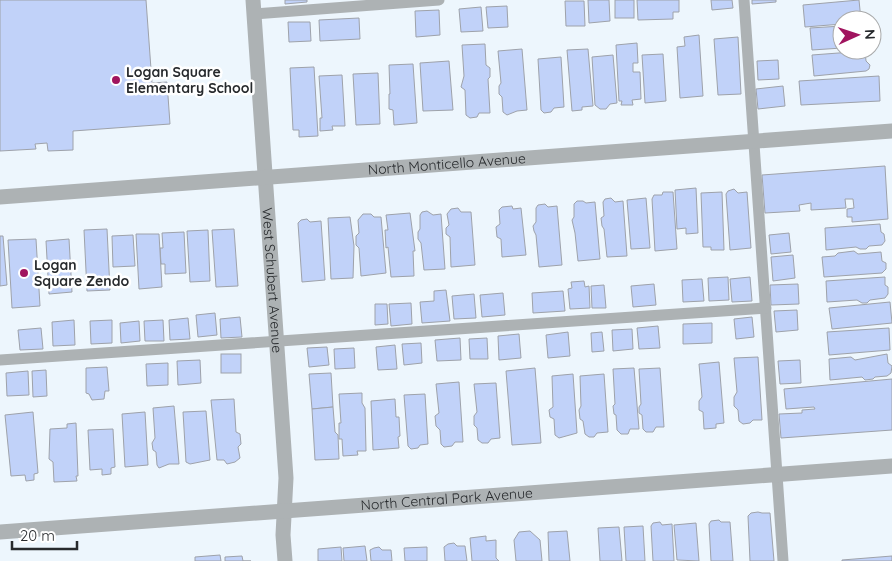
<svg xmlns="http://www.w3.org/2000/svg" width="892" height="561" viewBox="0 0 892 561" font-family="Quicksand,sans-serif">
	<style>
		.building { fill: #c1d2f9; stroke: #9ea2aa }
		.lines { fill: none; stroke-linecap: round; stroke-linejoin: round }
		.service { stroke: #adb2b4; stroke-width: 11 }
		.minor { stroke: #adb2b4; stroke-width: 15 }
		.tertiary { stroke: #adb2b4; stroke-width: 15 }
		.poi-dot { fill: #a0145f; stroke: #fff; stroke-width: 2 }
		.labels { text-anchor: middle; stroke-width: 5; stroke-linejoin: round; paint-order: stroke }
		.poi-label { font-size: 14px; font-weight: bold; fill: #272a2d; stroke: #fff; text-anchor: start }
		.street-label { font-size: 14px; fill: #272a2d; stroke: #fff }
	</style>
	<rect width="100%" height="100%" fill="#edf6fd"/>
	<g class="building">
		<path d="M0,0h146l6,83 15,-1 3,42 -97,7v19l-25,1 -1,-8 -12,1 1,5 -36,2z"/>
		<path d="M285,0h22v2l-22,2z"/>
		<path d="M588,0h21l1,21 -21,2z"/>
		<rect x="615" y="0" width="19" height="18"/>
		<path d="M637,0h42v12h-6v7l-35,1z"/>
		<path d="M711,0h21l1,8 -21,2z"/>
		<path d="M752,0h24v2l-24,2z"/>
		<path d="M859,0l2,20h-19v4l-37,3 -2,-22z"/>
		<path d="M565,1h19l1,25h-19z"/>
		<path d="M507,6l1,21 -20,1 -2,-21z"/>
		<path d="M481,7l2,24 -22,1 -2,-23z"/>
		<path d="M439,10l1,25 -24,2 -1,-26z"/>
		<path d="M359,18l1,21 -40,2 -1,-21z"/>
		<path d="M288,22h22l1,19 -22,1z"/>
		<path d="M842,26v22l-30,2 -2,-22z"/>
		<path d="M699,35l4,61 -23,2 -3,-51 8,-1 -1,-9z"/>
		<path d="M738,37l3,57 -23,1 -4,-56z"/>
		<path d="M637,43l1,20h-5v9h7l1,27 -9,1 1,5h-12l1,-4h-3l-3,-56z"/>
		<path d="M485,44l1,21 4,3v9l-2,2 2,34h-11l-2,4 -7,1 -4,-3 -1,-25 -4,-3 3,-11 -2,-31z"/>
		<path d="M522,49l5,61 -10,1 -10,4 -4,-3 -1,-15 -3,-3v-8l2,-3 -3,-32z"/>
		<path d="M588,49l5,57 -11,1v3l-10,1 -5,-61z"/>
		<path d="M865,51l1,10 4,4 -1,4 -3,2 -52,5 -2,-21z"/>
		<path d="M663,54l3,47 -21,2 -3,-48z"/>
		<path d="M613,55l4,48 -7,1 -4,5h-6l-5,-4 -3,-48z"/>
		<path d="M561,57l3,50 -10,1 -3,4 -7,1 -3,-3 -3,-51z"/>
		<path d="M778,60l1,19 -21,1 -1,-19z"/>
		<path d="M449,61l4,49 -30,1 -3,-48z"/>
		<path d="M413,64l4,59 -23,2 -1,-15 -4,-1v-15h1l-1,-29z"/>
		<path d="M314,67l4,69 -19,1v-7h-6l-3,-62z"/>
		<path d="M378,73l2,51 -24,1 -3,-51z"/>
		<path d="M342,75l3,51h-13l1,4 -13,1v-13h2l-3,-42z"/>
		<path d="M879,76l1,25 -79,4 -2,-24z"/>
		<path d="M783,86l2,20 -27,3 -2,-20z"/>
		<path d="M885,166l3,53 -36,3v-5h-5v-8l7,-1 -1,-9h-8l1,9 -35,2v-7l-12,2 1,6 -35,2 -3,-38z"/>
		<path d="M696,188l2,45 -12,1v-6l-9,1 -2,-39z"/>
		<path d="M734,189l4,4 9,-1 4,56 -21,2 -4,-56 2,-3z"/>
		<path d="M663,192h10l4,57 -22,2 -3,-52 2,-4h8z"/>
		<path d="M722,192l2,58h-13v-3h-8l-2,-54z"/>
		<path d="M611,198l4,4 8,-1 4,55 -20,1 -3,-28 -2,-3 -1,-8 3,-2 -1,-14 2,-3z"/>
		<path d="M646,198l4,50 -19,1 -4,-49z"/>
		<path d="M577,201h6l3,2 9,-1 5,57 -22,2 -3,-28 -3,-13 2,-3v-13z"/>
		<path d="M545,204l3,3 9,-1 5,59 -23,2 -3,-32 -2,-4 -1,-5 3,-4v-14l2,-3z"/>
		<path d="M512,206l1,3 8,-1 5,47 -24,2 -1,-18 -4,-2 -1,-10 4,-3 -1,-14 3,-3z"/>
		<path d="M458,208l3,4h10l4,53 -24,2 -1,-30 -4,-3v-6l3,-3 -2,-11 4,-5z"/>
		<path d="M427,211l6,4 8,-1 4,55 -21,1 -3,-27 -3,-4v-7l2,-3v-14l2,-3z"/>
		<path d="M410,213l5,38h-2l1,25 -23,1 -3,-30 -2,1 -1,-18h3l-2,-15z"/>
		<path d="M363,214h8l3,3h7l5,56 -25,3 -2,-28 -3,-3v-9l3,-3 -1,-13z"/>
		<path d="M350,217l4,29 -1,32 -22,1 -3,-61z"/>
		<path d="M307,219l3,3 11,-1 4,59 -23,2 -4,-59 3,-3z"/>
		<path d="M880,224l1,8 3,2 1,7 -3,4 -13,1 -3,3h-6l-4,-2 -30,3 -1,-22z"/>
		<path d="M107,229l3,61 -23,1 -3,-61z"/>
		<path d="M234,229l4,57 -22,1 -4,-57z"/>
		<path d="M208,230l2,51 -20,1 -3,-51z"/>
		<path d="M184,232l2,41 -21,1v-10h-4l-1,-16h3l-1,-15z"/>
		<path d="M789,233l2,19 -20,2 -2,-19z"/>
		<path d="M136,234h23l3,53 -23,2z"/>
		<path d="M133,235l2,31 -22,1 -1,-31z"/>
		<path d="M0,236h3l4,49 -7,1z"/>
		<path d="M36,239l4,67 -28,2 -4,-68z"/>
		<path d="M69,239l3,53 -23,2 -3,-53z"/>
		<path d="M854,251l4,3 23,-2 1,9 4,2v6l-4,4 -58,4 -2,-20 13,-1 3,-3z"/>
		<path d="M793,255l2,23 -22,3 -2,-24z"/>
		<path d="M728,277l1,23 -20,1 -1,-23z"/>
		<path d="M750,277l2,24 -20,1 -2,-23z"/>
		<path d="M885,277v8l3,2v7l-3,4 -15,2 -3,3h-5l-5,-3 -30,2 -1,-21z"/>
		<path d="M702,279l2,22 -21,1 -1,-22z"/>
		<path d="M584,281l1,6 4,-1 1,22 -20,1 -2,-20 4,-1 -1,-6z"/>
		<path d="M654,284l2,21 -23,2 -2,-21z"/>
		<path d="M798,284l1,20 -28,1 -1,-20z"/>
		<path d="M604,285l2,23h-14l-1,-22z"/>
		<path d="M446,290l4,31 -28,2 -2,-21 14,-1v-10z"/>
		<path d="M563,291l2,20 -32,2 -1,-20z"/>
		<path d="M503,293l2,22 -23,2 -2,-22z"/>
		<path d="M474,294l2,24 -22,1 -2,-23z"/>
		<path d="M890,302l2,21 -60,6 -3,-21z"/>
		<path d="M411,303l1,21 -21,2 -2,-22z"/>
		<path d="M375,304h12l1,20 -13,1z"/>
		<path d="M797,310l1,20 -22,2 -2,-21z"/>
		<path d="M215,313l2,22 -19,2 -2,-22z"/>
		<path d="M240,317l2,20 -21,1 -1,-19z"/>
		<path d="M752,317l2,20 -18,2 -2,-20z"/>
		<path d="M188,318l2,21 -20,1 -1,-20z"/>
		<path d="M74,320l1,25 -22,1 -1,-24z"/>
		<path d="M112,320v23l-21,1 -1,-23z"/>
		<path d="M163,320l1,21h-19l-1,-20z"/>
		<path d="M139,321l1,20 -19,2 -1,-20z"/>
		<path d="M712,323v20l-29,1v-20z"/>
		<path d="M658,326l2,22 -21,1 -2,-21z"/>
		<path d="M41,328l2,21 -23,1 -2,-20z"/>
		<path d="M889,328l1,22 -61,5 -2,-23z"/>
		<path d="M632,329l1,20 -20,2 -1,-21z"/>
		<path d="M568,332l2,24 -22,2 -2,-23z"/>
		<path d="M602,332l2,19 -12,1 -1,-19z"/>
		<path d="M519,334l2,24 -22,2 -1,-24z"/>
		<path d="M460,338l1,22 -24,1 -2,-21z"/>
		<path d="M487,338l1,21h-18l-1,-20z"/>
		<path d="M421,343l1,20 -18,2 -2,-21z"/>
		<path d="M395,345l2,24 -19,1 -2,-23z"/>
		<path d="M327,347l2,18 -20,2 -2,-19z"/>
		<path d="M354,348l1,20 -20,1 -1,-20z"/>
		<rect x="221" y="354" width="20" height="19"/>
		<path d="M887,354l1,9 4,3 -1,7 -4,3 -12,1 -2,2 -8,1 -3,-3 -32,3 -1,-21 22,-2 4,3z"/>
		<path d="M758,357l4,63h-9l-3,3 -7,1 -4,-3 -1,-11 -4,-4v-9l3,-5 -3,-34z"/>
		<path d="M200,360l1,23 -23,2 -1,-24z"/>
		<path d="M800,360l1,23 -21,1 -2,-23z"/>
		<path d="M719,362l5,61 -8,1v4l-12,1 -1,-17 -4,-2v-9l3,-4 -3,-33z"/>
		<path d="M168,363v22l-21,1 -1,-22z"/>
		<path d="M107,367l2,24h-4l-1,8 -12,1 -3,-6 -3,-1v-25z"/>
		<path d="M535,368l6,75 -29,2 -6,-74z"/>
		<path d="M634,368l5,61h-9l-2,5h-7l-4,-4 -1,-15 -2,-1 -1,-8 2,-2 -2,-35z"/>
		<path d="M660,368l4,59h-8l-3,5h-7l-3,-3 -1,-14 -3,-2v-6l2,-3 -2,-35z"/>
		<path d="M46,370l1,26 -14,1 -1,-26z"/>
		<path d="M28,371l1,24 -22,1 -1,-23z"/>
		<path d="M331,373l2,34 -21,2 -3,-35z"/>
		<path d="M573,374l4,59 -18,5 -4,-3 -1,-16 -4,-2 -1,-7 4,-3 -1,-31z"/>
		<path d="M604,374l4,58 -11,1 -3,4h-5l-4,-3 -2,-13 -3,-2 -1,-9 2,-4 -1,-30z"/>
		<path d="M892,379v51l-111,8 -2,-24 23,-1v-3l13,-1 -1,-2 -28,2 -2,-20z"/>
		<path d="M459,382l4,60h-8l-3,4 -8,1 -3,-3 -1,-14 -4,-4 -1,-10 4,-3 -3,-29z"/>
		<path d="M496,383l4,55 -9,1 -3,4h-6l-4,-3 -1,-12 -3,-3v-9l3,-4 -3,-28z"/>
		<path d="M362,393v10l3,5 1,43h-9l1,4 -15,1 -1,-17h-3v-16h2l-2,-29z"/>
		<path d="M425,394l3,50 -8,1 -2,3 -7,1 -3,-3 -4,-51z"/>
		<path d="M234,399l2,33 4,2 1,10 -3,3 2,11 -5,4 -8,2 -3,-4h-7l-6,-60z"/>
		<path d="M395,399l1,18h3l1,19 -2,1 1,11 -26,2 -2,-49z"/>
		<path d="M174,406l5,58h-10l-10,4 -2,-3 -1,-13 -3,-2 -1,-7 3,-5 -2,-30z"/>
		<path d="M333,407l2,25 3,3 1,24 -24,1 -3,-51z"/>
		<path d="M206,411l4,49 -20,4 -4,-2 -3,-50z"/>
		<path d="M33,412l5,61 -4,1v6l-8,1 -1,-6 -14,1 -6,-61z"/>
		<path d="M145,412l3,53 -23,2 -3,-53z"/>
		<path d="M76,423l2,53h-2l1,5 -23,1 -1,-20 -4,-3 1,-30 17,-1v-4z"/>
		<path d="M113,429l2,38 -4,1v6l-9,1v-6l-12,1 -2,-40z"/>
		<path d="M758,512l4,1h8l4,48h-24l-2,-45 3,-3z"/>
		<path d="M719,520l2,2h9l3,39h-22l-2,-37 2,-3z"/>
		<path d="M660,522l2,3 10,-1 2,37h-21l-2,-35 2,-3z"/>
		<path d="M696,523l3,38 -22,-1 -3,-35z"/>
		<path d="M643,526l2,35h-19l-2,-34z"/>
		<path d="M619,527l3,34h-22l-2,-33z"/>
		<path d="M530,531l10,9 2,21h-26l-2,-21 5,-8z"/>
		<path d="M567,531l3,30h-21l-1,-29z"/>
		<path d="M486,536v5l10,-1v18l3,3h-27l-2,-23z"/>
		<path d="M454,543l3,3h8l2,15h-22l-1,-14 4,-3z"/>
		<path d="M365,546l2,15h-23l-1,-13z"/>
		<path d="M341,547l1,14h-24v-12z"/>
		<path d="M379,547l3,3h9l1,11h-21l-1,-11 4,-2z"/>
		<path d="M427,547v14h-22l-1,-13z"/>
		<path d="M220,555l1,6h-26v-4z"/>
		<path d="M242,556l1,5h8h-26v-4z"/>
		<path d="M892,556v5h-50v-1z"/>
	</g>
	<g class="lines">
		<g class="service">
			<path d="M744,0l39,561"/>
			<path d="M254,14l185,-14"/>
			<path d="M0,360l766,-52"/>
		</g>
		<g class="minor">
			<path id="s1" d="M253,0l33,478 -3,57 2,26"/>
			<path id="s2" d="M0,197l892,-66"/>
		</g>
		<path class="tertiary" id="s3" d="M0,532l892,-66"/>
	</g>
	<g class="poi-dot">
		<circle cx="116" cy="80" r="5"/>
		<circle cx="24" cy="273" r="5"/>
	</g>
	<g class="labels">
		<g class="poi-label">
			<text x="126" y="77">Logan Square<tspan x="126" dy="16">Elementary School</tspan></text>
			<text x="34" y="270">Logan<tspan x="34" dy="16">Square Zendo</tspan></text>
		</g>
		<g class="street-label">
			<text dy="5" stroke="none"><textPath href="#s2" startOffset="448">North Monticello Avenue</textPath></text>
			<text dy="5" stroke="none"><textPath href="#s1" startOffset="281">West Schubert Avenue</textPath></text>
			<text dy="5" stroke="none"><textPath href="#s3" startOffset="448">North Central Park Avenue</textPath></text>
		</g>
	</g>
	<g transform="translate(857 35) rotate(87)"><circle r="24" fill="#ffffff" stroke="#a9aaab"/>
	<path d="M0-4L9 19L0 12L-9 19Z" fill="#a0145f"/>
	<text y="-8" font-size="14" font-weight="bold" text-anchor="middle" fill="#272a2d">N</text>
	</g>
	<path d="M12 541v8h65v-8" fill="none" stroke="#272a2d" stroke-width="2.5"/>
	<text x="20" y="541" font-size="15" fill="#272a2d" stroke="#ffffff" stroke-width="4" paint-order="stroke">20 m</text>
</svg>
